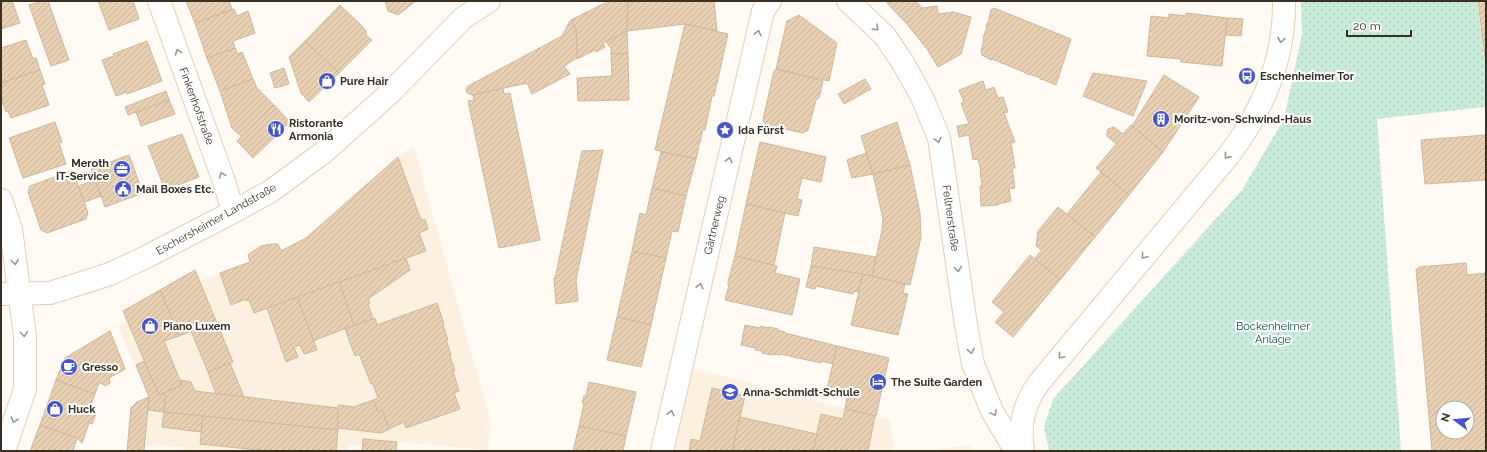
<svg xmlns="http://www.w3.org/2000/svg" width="1487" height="452" viewBox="0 0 1487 452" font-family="Raleway,sans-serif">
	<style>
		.built { fill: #fcf0e1 }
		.grass { fill: url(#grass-dots) }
		.building { fill: url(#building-hatch); stroke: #cfb79b; fill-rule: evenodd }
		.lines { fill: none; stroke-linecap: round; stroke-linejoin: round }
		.street-casing { stroke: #e7ceb2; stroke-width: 24 }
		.secondary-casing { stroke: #e7ceb2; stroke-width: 24 }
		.street { stroke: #fff; stroke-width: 22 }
		.secondary { stroke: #fff; stroke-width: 22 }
		.oneway { stroke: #9c9892 }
		.labels { text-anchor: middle; stroke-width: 4; stroke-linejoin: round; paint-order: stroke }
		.poi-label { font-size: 11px; font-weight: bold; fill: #393024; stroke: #fff; text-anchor: start }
		.street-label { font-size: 11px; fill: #393024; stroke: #fff }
		.park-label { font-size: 11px; fill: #01583c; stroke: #fff }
	</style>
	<defs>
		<pattern id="grass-dots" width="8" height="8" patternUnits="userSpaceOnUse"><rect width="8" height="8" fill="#c9ecda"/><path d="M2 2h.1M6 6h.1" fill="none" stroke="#adcbbb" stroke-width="1.8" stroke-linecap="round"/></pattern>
		<pattern id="building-hatch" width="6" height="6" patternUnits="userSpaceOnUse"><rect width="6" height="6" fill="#e8d0b3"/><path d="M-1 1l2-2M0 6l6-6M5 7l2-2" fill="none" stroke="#c8b39a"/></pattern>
	</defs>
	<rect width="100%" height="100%" fill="#fffaf4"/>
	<g class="built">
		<path d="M414,147l77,276 -3,27 -124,-11 -1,8 -15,-2v6h-164l1,-4 -40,-2 4,-48 -31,-71 9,-5 -4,-10 72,-41 5,11 50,-19 -2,-7 13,-9 10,-2h7l3,7 25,-13 92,-81z"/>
		<path d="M682,365l208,55 4,31h-232z"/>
		<path d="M969,445l4,6h-46z"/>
	</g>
	<path class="grass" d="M1301,1h176l9,67v39l-109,12 24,332h-352l-5,-24 9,-28 189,-209 42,-71 18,-85z"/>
	<g class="building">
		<path d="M1,1h11l8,22 -19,6z"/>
		<path d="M42,1h6l21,59 -18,6 -22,-61z"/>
		<path d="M98,1h35l6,18 -30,11z"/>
		<path d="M186,1h43l3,8 -37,14z"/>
		<path d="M385,1h31l-18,14 -10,-4z"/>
		<path d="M609,1h19l-1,30 -24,12 2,4 -9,5 -1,-2 -18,9 -1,-30 -5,-9z"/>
		<path d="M628,1h86l3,30 -32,-7 -58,7z"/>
		<path d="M890,1h25l8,7 -17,15 -19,-20z"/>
		<path d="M1478,1h8v64z"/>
		<path d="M340,5l23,22 3,5v3l6,5 -33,33 -34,-32z"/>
		<path d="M937,6l1,8 15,-2 18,5 -10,37 -23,13 -11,-18 -21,-26 17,-15z"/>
		<path d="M994,8l77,31 -15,46 -14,-6 -1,1 -3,-3 -9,-3 -1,1 -2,-2 -24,-10v1l-2,-2 -8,-3 -1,1 -9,-5 -1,-3 3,-14h-1l4,-11 -1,-1 1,-3h1l3,-13z"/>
		<path d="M234,9l3,7 11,-5 7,22 -22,8 2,7 -28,10 -12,-35z"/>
		<path d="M1186,13l41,5 -5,48 -41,-4v-3l-34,-3 4,-40 18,2v-4l17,2z"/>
		<path d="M799,15l38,28 -8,38 -53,-12 11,-48z"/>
		<path d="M1227,18l16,1 -2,17 -15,-1z"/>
		<path d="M570,21l6,8 1,29 -13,8 6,8 -38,20 -5,-11 -54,12 -6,-2 -1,-4 2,-3 94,-50z"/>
		<path d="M685,24l43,10 -14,62h-2l-7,34 -2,-1 -7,30 -41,-9z"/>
		<path d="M627,31l1,23h-17v-6l-5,-6z"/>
		<path d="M26,40l7,19 3,-1 4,12 -39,13v-35z"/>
		<path d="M147,41l15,40 -35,13v-2l-11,4 -14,-36 12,-4 -1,-2z"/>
		<path d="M305,41l34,32 -30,29 -8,-9 -12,-36z"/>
		<path d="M235,48l3,6 4,-2 11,27 -33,12 -13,-33z"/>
		<path d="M611,54h17l1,46 -51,1 -1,-23 35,-2z"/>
		<path d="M284,68l5,16 -14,4 -5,-15z"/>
		<path d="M776,69l47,12 -4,17 -3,2 -8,30 -5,3 -37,-8 -3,-5 11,-49h1z"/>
		<path d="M40,70l5,14 -3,1 7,20 -38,13 -3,-7 -2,1 -5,-13v-16z"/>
		<path d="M1093,73l54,8 -14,35 -50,-20z"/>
		<path d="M1164,75l35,22 -36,55 -31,-26z"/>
		<path d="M253,79l4,9 17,17 -32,32 -10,-9 -12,-37z"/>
		<path d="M865,79l6,10 -27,15 -6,-10z"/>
		<path d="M983,81l3,9 8,-3 4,11 5,-1 5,15 -4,1 11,29 -4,1 4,25h-3l3,20 -6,1 2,12 -13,3v1l-17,1 -1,-20h2l-2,-15h1l-3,-12 -5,1 -4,-25 -10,2 -2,-11 12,-2 -8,-21 3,-1 -5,-12z"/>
		<path d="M503,88l1,6 6,-1 30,147 -41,8 -31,-147 6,-1 -1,-5z"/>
		<path d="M166,91l3,9 -41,15 -3,-8z"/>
		<path d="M169,100l6,14 -34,12 -5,-14z"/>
		<path d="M274,105l16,17 -37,36 -16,-17z"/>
		<path d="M55,122l7,20 -3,1 7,21 -43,14 -14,-40z"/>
		<path d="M897,122l13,43 -37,9 -12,-38z"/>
		<path d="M1131,125l32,27 -34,43 -33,-27 20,-24 -9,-8v-4l1,-3 6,-2 9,7z"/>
		<path d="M182,134l17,43 -34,13 -17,-44z"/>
		<path d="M1486,135v45l-61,4 -4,-44z"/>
		<path d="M760,142l66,15 -5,25 -19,-4 -5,21 5,1 -4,16 -52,-12z"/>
		<path d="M603,150l-27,130 2,21 -22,3 -2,-26h1l27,-127z"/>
		<path d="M661,152l35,7 -10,37 -34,-8z"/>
		<path d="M866,153l7,21 -21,4 -5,-18z"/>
		<path d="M129,155l14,38 -38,14 -14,-38z"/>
		<path d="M398,157l23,63 4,-1 3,10 -9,4 7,18 -172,62 -5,-13 -3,1v-2l-15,6 -11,-32 30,-11 -2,-7 13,-9 10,-2h7l3,7 25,-13z"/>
		<path d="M910,165l10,48 1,24 -11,48 -38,-9 10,-46 1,-11 -10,-45z"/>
		<path d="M68,172l6,3 14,38 -2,6 -39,14 -6,-3 -13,-38 2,-6z"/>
		<path d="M1101,172l28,23 -34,42 -28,-23z"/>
		<path d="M95,180l6,16 -16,6 -7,-16z"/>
		<path d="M652,188l34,8 -8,36 -6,-1 -6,27 -34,-7 8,-38 6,2z"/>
		<path d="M746,204l39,9 -11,52 -39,-9z"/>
		<path d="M1058,207l37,30 -35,43 -26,-21 8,-9 -6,-4 2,-15z"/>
		<path d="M814,247l62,10 -4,19 -61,-10z"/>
		<path d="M632,251l34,7 -15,67 -34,-8z"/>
		<path d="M1030,255l30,25 -47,57 -18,-15 9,-10 -12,-10z"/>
		<path d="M735,256l42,10 -2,7 25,6 -8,36 -67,-15 4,-15h-1v-3z"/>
		<path d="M406,258l4,12 -42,29 2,4 -2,1 5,15 -19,6 -15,-43z"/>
		<path d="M1466,263l1,12 19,-2v178h-54l-16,-182h3v-2zM1443,408h24v24h-24z"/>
		<path d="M811,266l52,8 -5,18 -4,-1 -1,3 -37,-8 -1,3 -9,-2z"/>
		<path d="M195,270l38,92 -25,10 -17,-41 -12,5 -19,-46z"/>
		<path d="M863,274l42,10 -2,9 5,1 -10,41 -47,-10z"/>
		<path d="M339,282l15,43 -41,16 -16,-44z"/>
		<path d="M160,290l19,46 -15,5 18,44 -23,10 -36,-84z"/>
		<path d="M297,297l20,53 -13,4 -4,-9 -6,2 4,10 -12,5 -19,-54z"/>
		<path d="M437,303l7,21 -1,1 5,15h-2l5,15 -1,1 5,15h-2l6,20 -5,2 6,16 -54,19 -2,-6 -15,7 -7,-19 -4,2 -5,-12 5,-2 -5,-14h-2l-12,-30 -4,2 -10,-27 30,-11 2,7z"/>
		<path d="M617,317l34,8 -10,42 -34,-7z"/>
		<path d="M745,325l15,3 1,-2 7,2v-1l10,2 -1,1 8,2v1l52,13 -4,18 -12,-3v2l-41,-9v1l-8,-1v1l-10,-2v-2l-7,-1 1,-2 -15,-3z"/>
		<path d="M110,331l15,38 -16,9 1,5 -5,3 -4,-3 -3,2 -3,9 -39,-14 9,-22z"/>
		<path d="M837,346l52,12 -13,58 -31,-7 2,-11 -21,-5z"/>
		<path d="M144,361l15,34 5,-2 2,3 -2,16 -16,-2 1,-13 -13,-32z"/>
		<path d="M230,363l14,34 -28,-3 -8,-22z"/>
		<path d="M56,380l39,14 -7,17 8,3 -4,10 -3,-1 -7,20 -5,-5 -37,-13z"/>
		<path d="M181,380l10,2 4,9 143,17v22l-174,-18 2,-16 -2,-3 18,-8z"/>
		<path d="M589,382l47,10 -10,44 -47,-10 5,-23h-2l2,-7h2z"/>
		<path d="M712,388l33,8 -13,55h-43l2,-12 9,2z"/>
		<path d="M149,397l-5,54h-17l4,-43 6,-6z"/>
		<path d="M373,400l5,12 4,-2 7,19 -8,4 -43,-5v-23l16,2z"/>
		<path d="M845,409l30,7 -7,35h-55l8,-37 22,5z"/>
		<path d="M164,412l39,4 -2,16 -39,-5z"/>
		<path d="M203,416l135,14 -2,21h-69l-67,-7z"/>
		<path d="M740,417l77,17 -4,17h-71l-9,-2z"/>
		<path d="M40,425l37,13 -4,13h-43z"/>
		<path d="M579,426l47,10 -3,15h-50z"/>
		<path d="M363,439l34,3 -1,9h-34z"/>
	</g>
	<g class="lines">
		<g class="street-casing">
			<g id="street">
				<path d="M159,1l66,183 8,28"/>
				<path d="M848,1l37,35 18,27 19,34 17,41 27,187 7,39 19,47 19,32 10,8"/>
				<path d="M1,200l10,29 14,107v53l-21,62"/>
				<path d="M662,451l101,-440 7,-10"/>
			</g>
		</g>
		<g class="secondary-casing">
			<g id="secondary">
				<path d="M1,294l49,-1 60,-19 36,-17 87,-45 38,-21 53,-39 66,-59 73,-75 26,-17"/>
				<path d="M1023,451c-4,-26 0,-45 15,-67l191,-229c34,-45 56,-97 55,-154"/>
			</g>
		</g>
		<use href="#street" class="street"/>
		<use href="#secondary" class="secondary"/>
	</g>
	<defs><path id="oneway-chevron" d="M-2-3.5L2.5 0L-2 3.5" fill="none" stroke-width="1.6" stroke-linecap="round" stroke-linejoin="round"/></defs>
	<g class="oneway">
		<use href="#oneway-chevron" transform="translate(876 28) rotate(44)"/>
		<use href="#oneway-chevron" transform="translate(758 33) rotate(-77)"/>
		<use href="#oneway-chevron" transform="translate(1281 40) rotate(99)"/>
		<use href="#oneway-chevron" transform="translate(178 52) rotate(-110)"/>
		<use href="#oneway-chevron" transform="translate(938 140) rotate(76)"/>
		<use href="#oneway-chevron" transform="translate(1227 156) rotate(129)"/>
		<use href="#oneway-chevron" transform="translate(729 160) rotate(-77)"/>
		<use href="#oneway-chevron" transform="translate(222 175) rotate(-110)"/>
		<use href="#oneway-chevron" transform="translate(1144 256) rotate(130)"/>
		<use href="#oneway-chevron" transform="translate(15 262) rotate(83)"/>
		<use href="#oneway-chevron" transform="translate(958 269) rotate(82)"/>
		<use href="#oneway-chevron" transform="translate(700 286) rotate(-77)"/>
		<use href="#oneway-chevron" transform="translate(24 334) rotate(85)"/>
		<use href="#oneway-chevron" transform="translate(971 351) rotate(79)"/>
		<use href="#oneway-chevron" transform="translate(1061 356) rotate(130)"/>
		<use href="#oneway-chevron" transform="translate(671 413) rotate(-77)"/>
		<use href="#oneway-chevron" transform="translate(994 413) rotate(62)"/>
		<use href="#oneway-chevron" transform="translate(14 420) rotate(109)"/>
	</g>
	<defs>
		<g id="bus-disc" transform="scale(0.9)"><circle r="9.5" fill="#4656ca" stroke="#fff"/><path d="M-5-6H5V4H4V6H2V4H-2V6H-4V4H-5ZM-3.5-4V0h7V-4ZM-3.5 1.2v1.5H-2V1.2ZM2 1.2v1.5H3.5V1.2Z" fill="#fff"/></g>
		<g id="shop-disc" transform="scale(0.9)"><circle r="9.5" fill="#4656ca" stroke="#fff"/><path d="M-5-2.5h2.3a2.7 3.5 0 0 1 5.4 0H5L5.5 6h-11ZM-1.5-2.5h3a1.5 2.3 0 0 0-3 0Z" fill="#fff"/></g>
		<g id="building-disc" transform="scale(0.9)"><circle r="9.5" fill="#4656ca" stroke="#fff"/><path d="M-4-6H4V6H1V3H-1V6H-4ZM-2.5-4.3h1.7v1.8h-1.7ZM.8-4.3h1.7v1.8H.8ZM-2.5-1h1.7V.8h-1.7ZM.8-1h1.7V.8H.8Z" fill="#fff"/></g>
		<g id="restaurant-disc" transform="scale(0.9)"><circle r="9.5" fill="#4656ca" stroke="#fff"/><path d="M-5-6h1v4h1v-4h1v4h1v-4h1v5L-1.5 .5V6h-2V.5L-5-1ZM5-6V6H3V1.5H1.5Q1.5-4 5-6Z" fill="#fff"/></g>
		<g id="sight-disc" transform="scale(0.9)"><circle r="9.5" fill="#4656ca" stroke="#fff"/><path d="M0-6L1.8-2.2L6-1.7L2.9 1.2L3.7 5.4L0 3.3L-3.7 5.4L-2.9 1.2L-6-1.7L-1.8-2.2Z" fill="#fff"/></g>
		<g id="office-disc" transform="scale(0.9)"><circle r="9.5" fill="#4656ca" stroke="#fff"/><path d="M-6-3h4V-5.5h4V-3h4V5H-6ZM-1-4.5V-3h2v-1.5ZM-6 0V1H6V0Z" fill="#fff"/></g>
		<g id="civic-disc" transform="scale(0.9)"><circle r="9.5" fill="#4656ca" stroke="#fff"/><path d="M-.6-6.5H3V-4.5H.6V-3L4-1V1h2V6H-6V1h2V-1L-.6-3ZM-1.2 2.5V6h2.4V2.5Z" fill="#fff"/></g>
		<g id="cafe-disc" transform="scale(0.9)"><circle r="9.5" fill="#4656ca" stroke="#fff"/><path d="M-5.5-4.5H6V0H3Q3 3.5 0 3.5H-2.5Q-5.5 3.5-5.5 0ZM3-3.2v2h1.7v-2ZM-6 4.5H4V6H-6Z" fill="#fff"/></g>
		<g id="hotel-disc" transform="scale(0.9)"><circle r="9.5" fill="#4656ca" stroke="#fff"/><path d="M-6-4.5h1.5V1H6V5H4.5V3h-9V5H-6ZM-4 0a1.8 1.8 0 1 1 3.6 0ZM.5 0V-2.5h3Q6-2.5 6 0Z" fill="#fff"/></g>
		<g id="school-disc" transform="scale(0.9)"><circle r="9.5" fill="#4656ca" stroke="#fff"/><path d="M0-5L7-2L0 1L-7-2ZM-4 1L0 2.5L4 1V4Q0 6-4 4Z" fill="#fff"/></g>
	</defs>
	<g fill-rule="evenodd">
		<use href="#bus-disc" x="1247" y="76"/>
		<use href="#shop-disc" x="327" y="81"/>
		<use href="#building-disc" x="1161" y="119"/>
		<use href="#restaurant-disc" x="276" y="129"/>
		<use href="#sight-disc" x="725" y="130"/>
		<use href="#office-disc" x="122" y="169"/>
		<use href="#civic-disc" x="123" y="189"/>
		<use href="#shop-disc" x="150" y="326"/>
		<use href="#cafe-disc" x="69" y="367"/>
		<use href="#hotel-disc" x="878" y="382"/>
		<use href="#school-disc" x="730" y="392"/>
		<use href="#shop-disc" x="55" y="409"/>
	</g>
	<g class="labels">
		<g class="poi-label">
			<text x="1260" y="80">Eschenheimer Tor</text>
			<text x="340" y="85">Pure Hair</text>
			<text x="1174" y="123">Moritz-von-Schwind-Haus</text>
			<text x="289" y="127">Ristorante<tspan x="289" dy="13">Armonia</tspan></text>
			<text x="738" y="134">Ida Fürst</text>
			<text x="109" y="167" text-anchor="end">Meroth<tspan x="109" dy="13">IT-Service</tspan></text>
			<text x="136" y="193">Mail Boxes Etc.</text>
			<text x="163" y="330">Piano Luxem</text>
			<text x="82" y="371">Gresso</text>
			<text x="891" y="386">The Suite Garden</text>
			<text x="743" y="396">Anna-Schmidt-Schule</text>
			<text x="68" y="413">Huck</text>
		</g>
		<g class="street-label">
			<text transform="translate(197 106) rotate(70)" y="4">Finkenhofstraße</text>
			<text transform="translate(951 218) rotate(82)" y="4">Fellnerstraße</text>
			<text transform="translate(216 219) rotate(-29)" y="4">Eschersheimer Landstraße</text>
			<text transform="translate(714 225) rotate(-77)" y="4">Gärtnerweg</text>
		</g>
		<g class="park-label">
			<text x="1273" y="330">Bockenheimer<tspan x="1273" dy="13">Anlage</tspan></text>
		</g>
	</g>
	<rect width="1487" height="452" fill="none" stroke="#393024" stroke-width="4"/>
	<g transform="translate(1455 420) rotate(286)"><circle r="19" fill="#ffffff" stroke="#b0aca7"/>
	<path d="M0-3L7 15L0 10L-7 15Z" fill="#4656ca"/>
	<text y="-6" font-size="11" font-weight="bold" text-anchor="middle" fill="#393024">N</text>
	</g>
	<path d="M1347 30v6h64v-6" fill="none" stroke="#393024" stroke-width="2"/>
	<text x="1353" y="30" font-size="12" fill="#393024" stroke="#ffffff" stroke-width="3" paint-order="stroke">20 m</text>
</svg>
